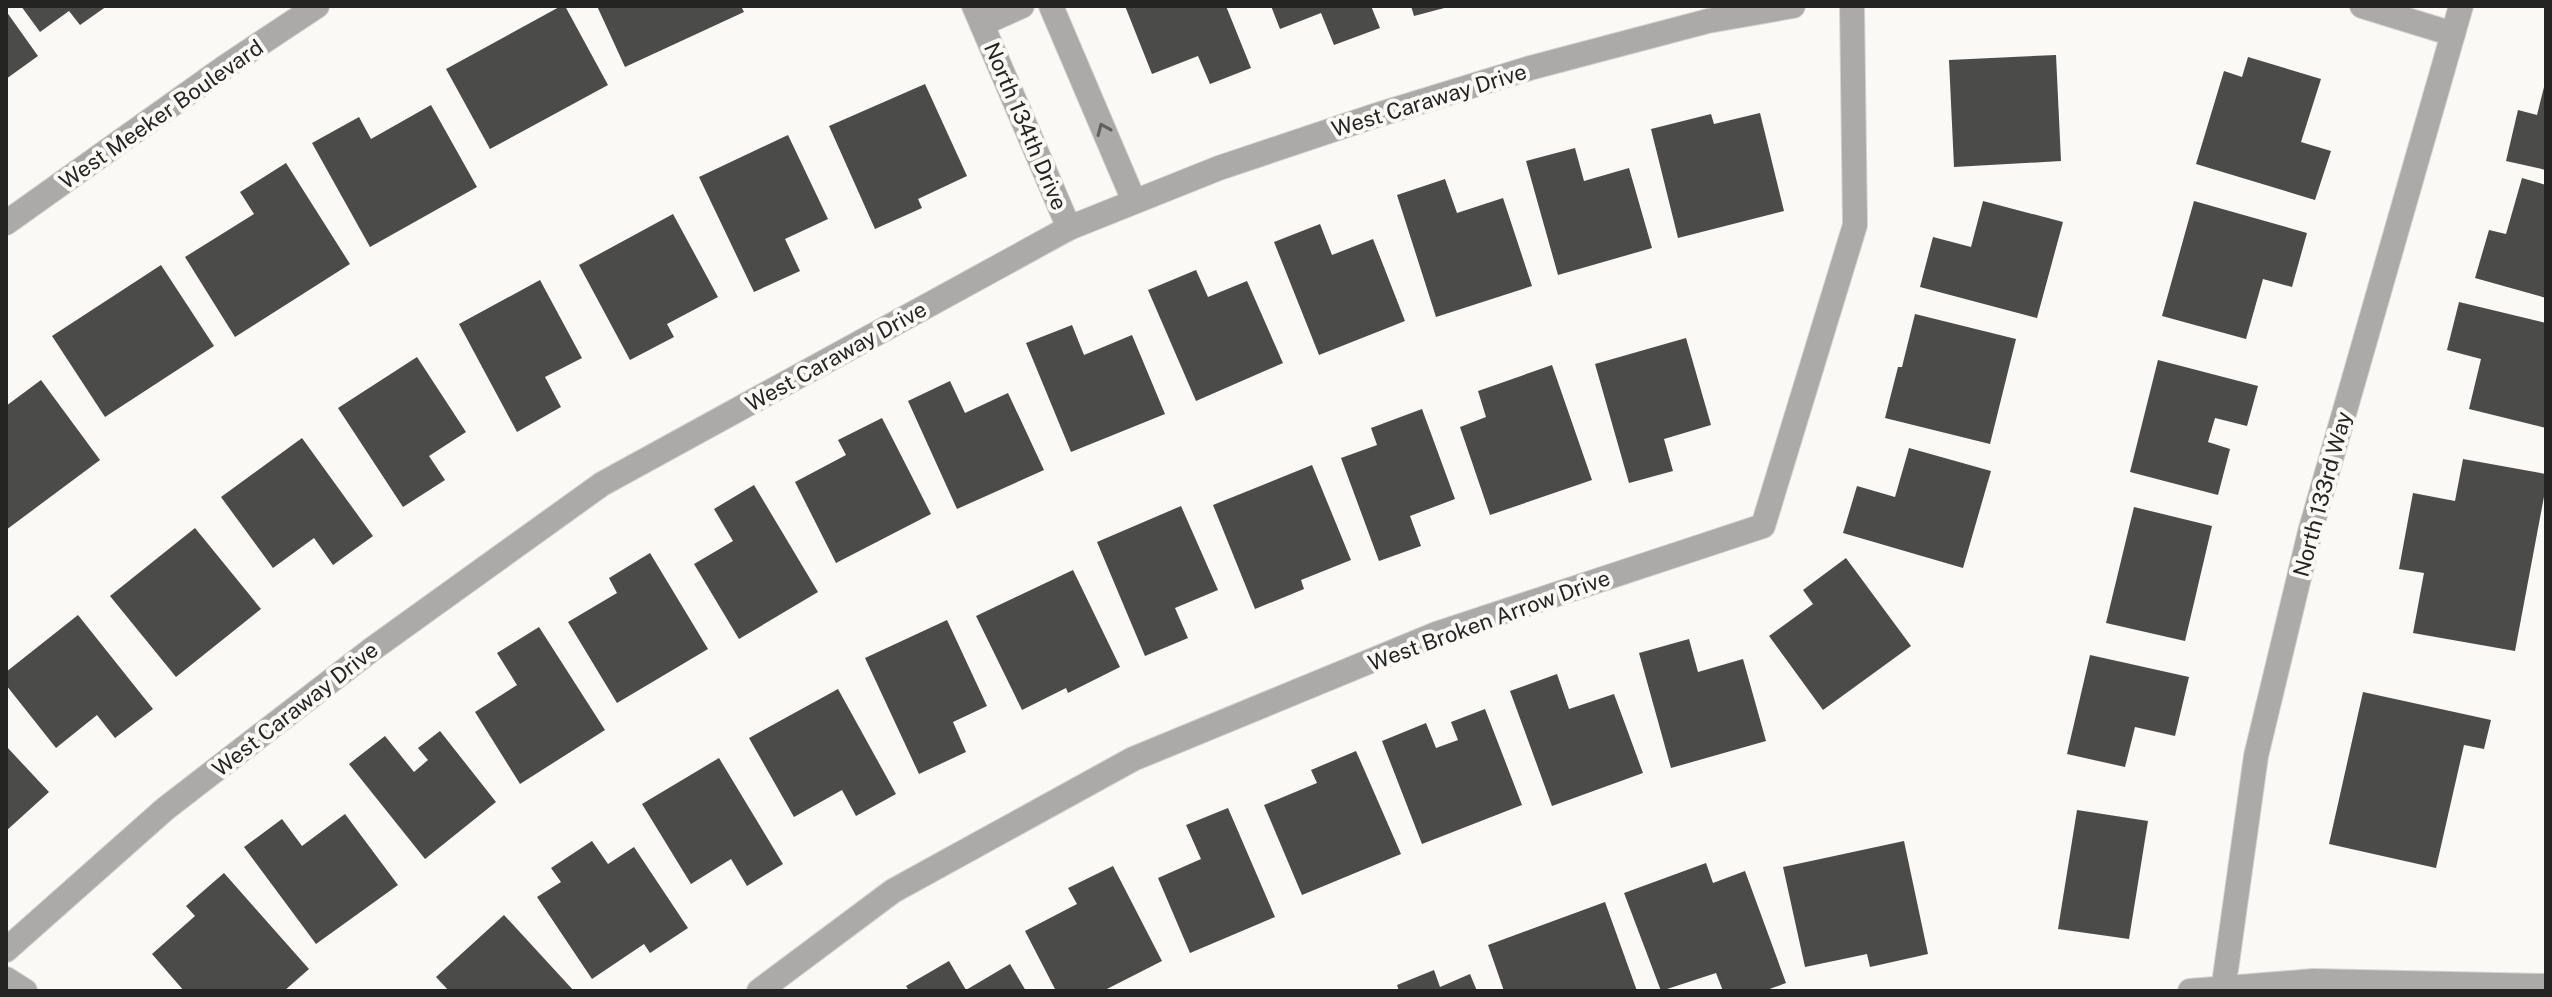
<svg xmlns="http://www.w3.org/2000/svg" width="2552" height="997" viewBox="0 0 2552 997" font-family="'Public Sans',sans-serif">
	<style>
		.building { fill: #4b4c49 }
		.lines { fill: none; stroke-linecap: round; stroke-linejoin: round }
		.minor-casing { stroke: #d3d3cf; stroke-width: 26 }
		.minor { stroke: #acaaa9; stroke-width: 24 }
		.oneway { stroke: #61605f }
		.labels { text-anchor: middle; stroke-width: 8; stroke-linejoin: round; paint-order: stroke }
		.street-label { font-size: 22px; fill: #242423; stroke: #faf9f5 }
	</style>
	<rect width="100%" height="100%" fill="#faf9f5"/>
	<g class="building">
		<path d="M21,6h86l-27,19 -11,-14 -29,21z"/>
		<path d="M561,6h4l43,79 -118,64 -44,-80z"/>
		<path d="M597,6h144l3,6 -119,55z"/>
		<path d="M1125,6h101l25,62 -41,16 -12,-28 -46,18z"/>
		<path d="M1271,6h100l9,22 -46,17 -13,-32 -41,16z"/>
		<path d="M1411,6h36l1,1 -34,9z"/>
		<path d="M6,11l32,45 -32,23z"/>
		<path d="M2056,55l5,106 -107,6 -5,-107z"/>
		<path d="M2248,57l73,22 -20,63 30,9 -16,49 -119,-36 28,-93 18,6z"/>
		<path d="M2545,83h1v87l-40,-9 12,-51 19,5z"/>
		<path d="M925,84l42,92 -49,23 4,9 -47,21 -46,-103z"/>
		<path d="M431,105l46,82 -107,60 -58,-104 47,-26 12,22z"/>
		<path d="M1760,113l24,98 -106,27 -27,-109 60,-15 3,10z"/>
		<path d="M788,135l40,84 -43,20 15,32 -46,21 -55,-115z"/>
		<path d="M1575,148l9,33 45,-13 23,80 -94,27 -32,-114z"/>
		<path d="M286,163l64,101 -115,73 -50,-80 69,-43 -14,-22z"/>
		<path d="M2522,178l24,7v113l-71,-20 14,-48 17,4z"/>
		<path d="M1445,179l12,34 46,-15 29,88 -96,31 -39,-122z"/>
		<path d="M1983,201l80,21 -26,96 -117,-31 13,-50 38,10z"/>
		<path d="M2194,201l113,32 -15,54 -29,-8 -17,60 -84,-23z"/>
		<path d="M673,214l45,83 -51,27 7,13 -44,23 -51,-95z"/>
		<path d="M1320,224l12,31 41,-16 32,82 -86,34 -45,-113z"/>
		<path d="M161,265l53,81 -109,71 -53,-81z"/>
		<path d="M1196,270l12,27 39,-16 36,82 -87,38 -48,-111z"/>
		<path d="M540,280l42,78 -37,19 16,30 -44,25 -58,-108z"/>
		<path d="M2459,302l87,21v105l-77,-19 12,-50 -34,-9z"/>
		<path d="M1915,314l101,25 -26,105 -105,-26 13,-51h4z"/>
		<path d="M1072,325l12,30 48,-20 33,79 -94,38 -45,-109z"/>
		<path d="M1686,338l25,87 -47,14 9,32 -44,12 -34,-119z"/>
		<path d="M417,357l49,75 -37,24 16,24 -42,27 -65,-99z"/>
		<path d="M2158,360l100,26 -11,40 -32,-8 -7,24 22,7 -12,46 -88,-23z"/>
		<path d="M1552,365l40,115 -102,35 -30,-88 26,-10 -8,-26z"/>
		<path d="M41,380l59,80 -94,70v-124z"/>
		<path d="M950,381l15,32 43,-20 36,77 -87,39 -49,-108z"/>
		<path d="M1422,409l33,90 -45,17 11,30 -42,15 -38,-103 36,-13 -6,-17z"/>
		<path d="M882,418l49,96 -95,49 -41,-81 51,-27 -8,-15z"/>
		<path d="M302,438l71,98 -40,29 -19,-27 -41,30 -52,-71z"/>
		<path d="M1909,448l82,23 -28,97 -120,-35 14,-47 38,11z"/>
		<path d="M2463,459l83,15v12l-31,165 -102,-18 11,-60 -25,-4 14,-76 42,8z"/>
		<path d="M1312,465l39,95 -50,20 3,9 -49,20 -42,-104z"/>
		<path d="M754,485l64,107 -79,47 -45,-75 39,-23 -19,-32z"/>
		<path d="M1181,506l37,84 -43,18 13,30 -43,18 -48,-114z"/>
		<path d="M2134,507l78,19 -27,115 -79,-18z"/>
		<path d="M195,528l66,81 -85,68 -66,-81z"/>
		<path d="M650,553l58,96 -91,54 -49,-81 49,-29 -8,-15z"/>
		<path d="M1846,558l65,88 -88,64 -54,-74 44,-32 -10,-14z"/>
		<path d="M1073,570l47,97 -52,26 -2,-5 -44,22 -46,-94z"/>
		<path d="M78,615l75,94 -38,29 -18,-23 -41,33 -50,-63v-13z"/>
		<path d="M947,620l40,86 -34,16 13,30 -47,22 -54,-116z"/>
		<path d="M539,627l66,103 -85,54 -45,-72 42,-27 -20,-32z"/>
		<path d="M1689,639l9,33 45,-13 23,82 -95,27 -32,-115z"/>
		<path d="M2090,655l99,22 -14,59 -40,-9 -10,40 -58,-13z"/>
		<path d="M1557,674l12,35 45,-15 29,79 -91,33 -42,-115z"/>
		<path d="M838,689l58,105 -40,22 -14,-26 -48,27 -45,-79z"/>
		<path d="M2363,692l128,28 -7,29 -20,-4 -28,123 -107,-24z"/>
		<path d="M1485,709l37,96 -100,39 -40,-103 44,-18 10,25 22,-8 -7,-18z"/>
		<path d="M440,731l56,71 -71,57 -76,-95 36,-28 29,36 14,-12 -10,-12z"/>
		<path d="M6,746l43,46 -43,39z"/>
		<path d="M1356,751l45,103 -99,41 -38,-90 53,-22 -6,-13z"/>
		<path d="M719,758l64,106 -36,22 -16,-27 -40,25 -49,-80z"/>
		<path d="M1228,808l47,109 -85,36 -32,-75 43,-19 -15,-34z"/>
		<path d="M2077,810l71,11 -19,118 -71,-10z"/>
		<path d="M345,814l53,71 -82,59 -72,-97 38,-28 20,27z"/>
		<path d="M592,841l16,23 26,-17 54,81 -38,25 -6,-9 -52,35 -55,-82 24,-15 -10,-14z"/>
		<path d="M1904,841l24,113 -58,13 -3,-13 -62,13 -22,-100z"/>
		<path d="M1706,863l7,20 32,-12 41,112 -22,8h-41l-7,-18 -55,18 -37,-98z"/>
		<path d="M1113,866l49,95 -59,30h-47l-31,-60 52,-27 -9,-16z"/>
		<path d="M224,873l85,96 -25,22h-100l-32,-37 43,-38 -9,-10z"/>
		<path d="M1605,902l32,89h-133l-16,-46z"/>
		<path d="M504,915l70,76h-125l-13,-14z"/>
		<path d="M949,961l17,29 44,-26 16,27h-117l-3,-5z"/>
		<path d="M1434,970l6,17 30,-13 7,17h-78l-2,-6z"/>
	</g>
	<g class="lines">
		<g class="minor-casing">
			<g id="minor">
				<path d="M974,6l95,222"/>
				<path d="M1051,6l83,195"/>
				<path d="M2362,6l91,28"/>
				<path d="M982,24l40,-18"/>
				<path d="M6,223l219,-156 92,-61"/>
				<path d="M6,950l159,-141 206,-159 231,-166 467,-256 150,-60 155,-52 156,-48 178,-47 85,-15"/>
				<path d="M6,979l19,12"/>
				<path d="M759,991l134,-100 240,-132 303,-125 327,-108 92,-301 -3,-219"/>
				<path d="M2190,991l123,-10 233,5"/>
				<path d="M2223,991l33,-235 54,-224 151,-526"/>
			</g>
		</g>
		<use href="#minor" class="minor"/>
	</g>
	<defs><path id="oneway-chevron" d="M-2-3.5L2.5 0L-2 3.5" fill="none" stroke-width="1.6" stroke-linecap="round" stroke-linejoin="round" transform="scale(2)"/></defs>
	<use class="oneway" href="#oneway-chevron" transform="translate(1103 129) rotate(-113)"/>
	<g class="labels">
		<g class="street-label">
			<text transform="translate(1429 100) rotate(-17)" y="8">West Caraway Drive</text>
			<text transform="translate(161 114) rotate(-35)" y="8">West Meeker Boulevard</text>
			<text transform="translate(1026 126) rotate(67)" y="8">North 134th Drive</text>
			<text transform="translate(836 356) rotate(-29)" y="8">West Caraway Drive</text>
			<text transform="translate(2322 494) rotate(-75)" y="8">North 133rd Way</text>
			<text transform="translate(1489 620) rotate(-20)" y="8">West Broken Arrow Drive</text>
			<text transform="translate(295 709) rotate(-38)" y="8">West Caraway Drive</text>
		</g>
	</g>
	<rect width="2552" height="997" fill="none" stroke="#242423" stroke-width="16"/>
</svg>
